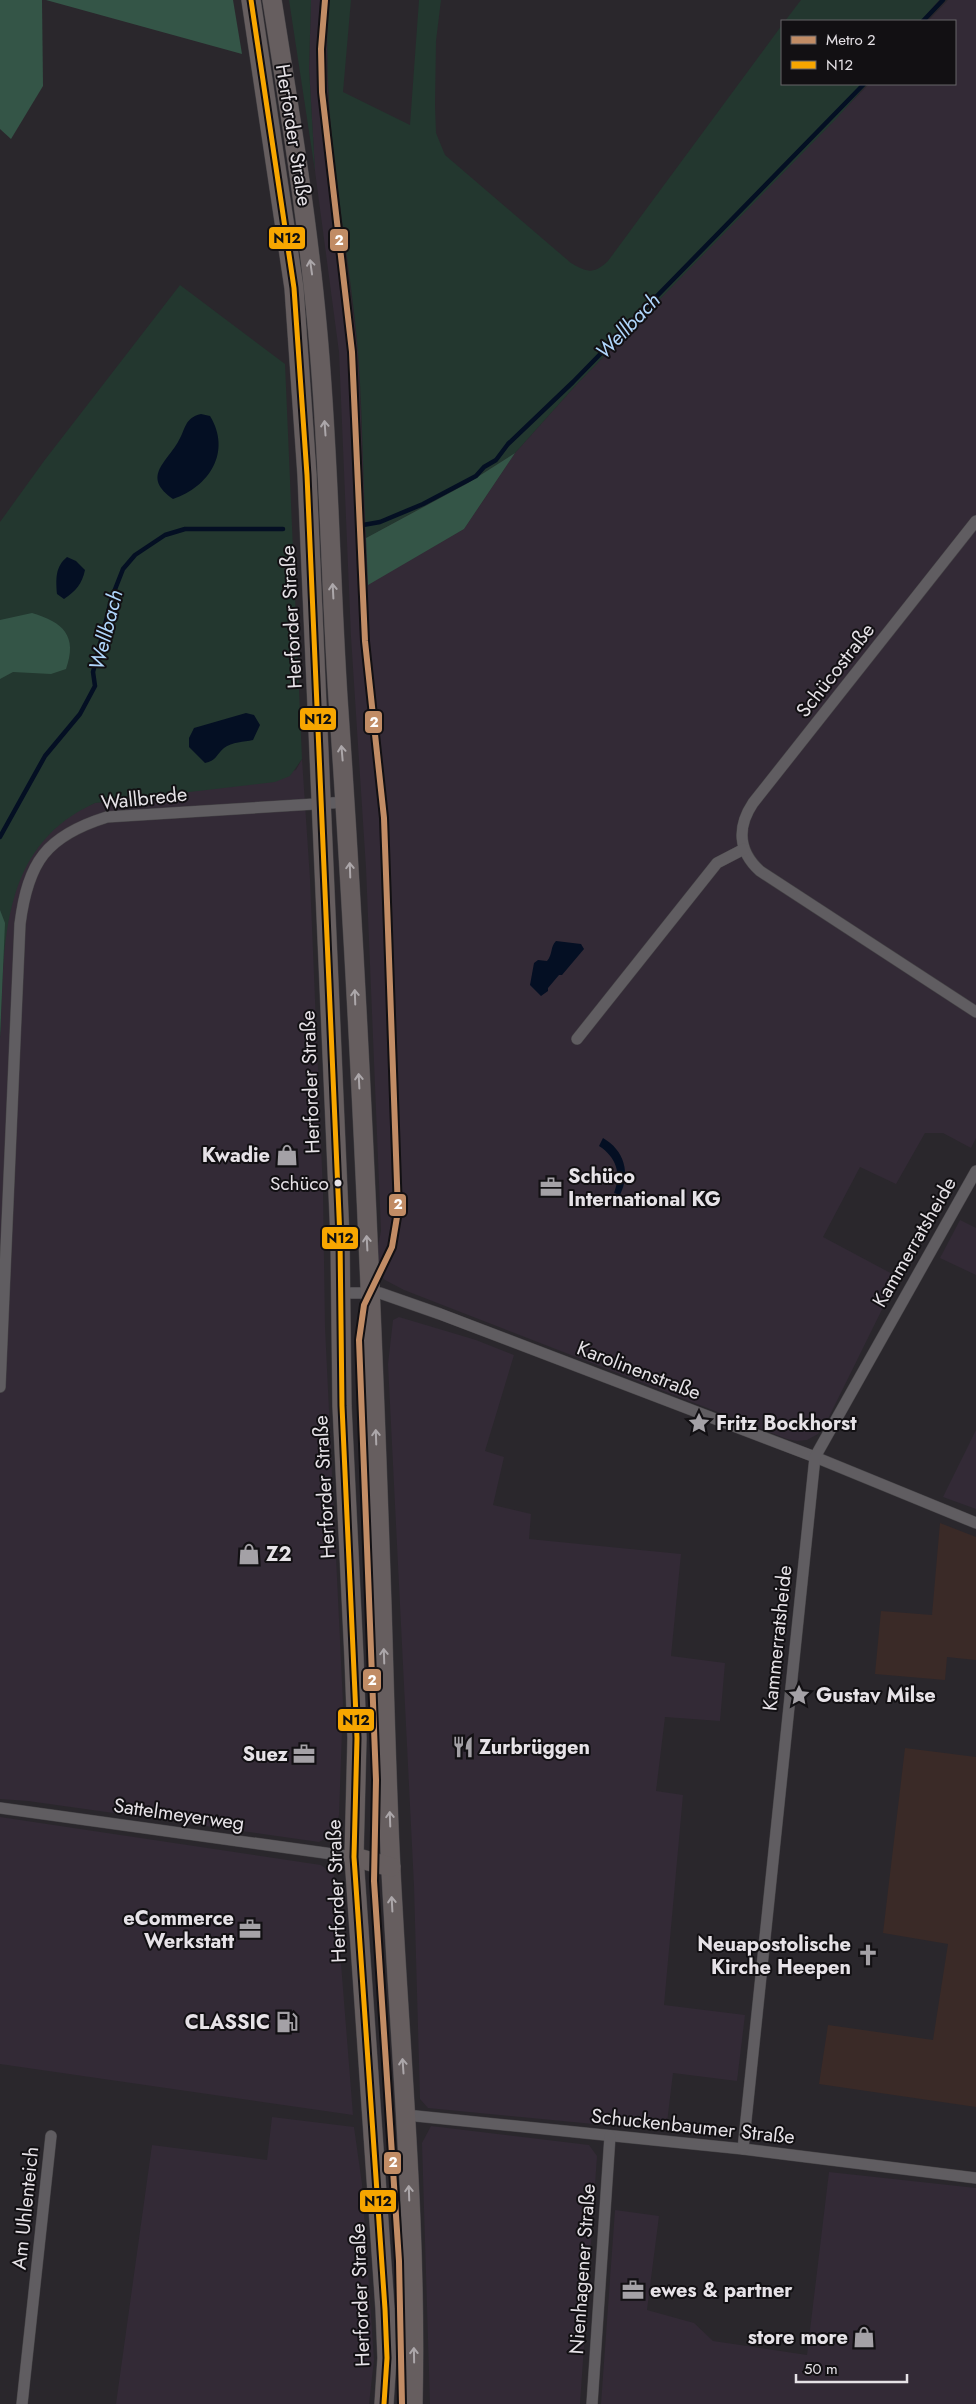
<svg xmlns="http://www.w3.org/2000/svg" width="976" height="2404" viewBox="0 0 976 2404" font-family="Jost,sans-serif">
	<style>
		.commercial { fill: #3a2a27 }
		.built { fill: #332a36 }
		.green { fill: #23372f }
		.forest { fill: #345547 }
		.water { fill: #040f23 }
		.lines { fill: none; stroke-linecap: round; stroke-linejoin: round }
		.stream { stroke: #040f23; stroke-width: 4.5 }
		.street-casing { stroke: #454346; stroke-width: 12 }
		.primary-casing { stroke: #454346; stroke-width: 20 }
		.street { stroke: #605d61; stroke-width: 11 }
		.primary { stroke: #665e5f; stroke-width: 19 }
		.bus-1-casing { stroke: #121013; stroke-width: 9 }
		.bus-1 { stroke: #f7a600; stroke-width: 5 }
		.metro-1-casing { stroke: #121013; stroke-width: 10 }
		.metro-1 { stroke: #c18c65; stroke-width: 6 }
		.oneway { stroke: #aca7aa }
		.bus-dot { fill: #e6e2e7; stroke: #121013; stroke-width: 2 }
		.labels { text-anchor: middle; stroke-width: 4; stroke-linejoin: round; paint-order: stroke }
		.bus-label { font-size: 19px; fill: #e6e2e7; stroke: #121013; text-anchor: end }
		.street-label { font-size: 20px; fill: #e6e2e7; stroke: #121013 }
		.poi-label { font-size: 20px; font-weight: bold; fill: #e6e2e7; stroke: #121013; text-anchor: end }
		.water-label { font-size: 21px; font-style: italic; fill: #b0d6fc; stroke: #121013 }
		.line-badge { stroke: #121013; stroke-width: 2 }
		.badge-label { font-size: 14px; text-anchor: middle; font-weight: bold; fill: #fff }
		.pale-badge-label { font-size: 14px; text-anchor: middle; font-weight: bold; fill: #111 }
	</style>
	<rect width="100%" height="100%" fill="#2a272c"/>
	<g class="commercial">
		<path d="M940,1523l36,14v123l-29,-3 -2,23 -70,-6 6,-63 51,4z"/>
		<path d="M905,1748l71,9v350l-157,-23 9,-59 105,15 15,-96 -65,-11z"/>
	</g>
	<g class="built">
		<path d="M311,0h18l-2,68 2,57 29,226 10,233 96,-55 51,-76 61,-68 293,-301h86v-63h-27l20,-21h28v1138l-5,10 -28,-15h-18l-29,51 -36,-17 -37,70 75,40 -73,148 -7,9 -11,6 -10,1 -10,-2 -383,-149 -19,-10 -7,-7 -1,-22 4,-20 -15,-363 -15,-231 -12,-285 -24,-181 -6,-103z"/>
		<path d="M302,759l8,120 13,313 2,135 18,376 -4,112 -3,12 -6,9 -11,6 -291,-41 -28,-2v-761l5,-115 5,-33 18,-38 13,-17 35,-24 19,-8 201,-33z"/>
		<path d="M960,1220l16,8v47l-36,-17z"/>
		<path d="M399,1317l77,23 38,15 -29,96 19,6 -11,48 38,9 -2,25 152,15 -10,102 54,7 -5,58 -55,-4 -9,74 27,4 -19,210 81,10 -8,66 -64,-8 -7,58 -238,-23 -8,-9 -6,-213 -26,-522 5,-44z"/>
		<path d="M976,1430v79l-33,-12z"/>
		<path d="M0,1817l321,48 13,10 19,240 -353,-51z"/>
		<path d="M272,2117l82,10 8,57 12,176 -5,44h-253l36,-259 115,15z"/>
		<path d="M431,2126l158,19 8,11 -17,248h-150l-8,-261z"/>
		<path d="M829,2172l147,16v216h-375l14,-194 44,6 -12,94 47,13 19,18 94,14z"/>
	</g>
	<g class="green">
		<path d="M289,0h22l-2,68 6,103z"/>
		<path d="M329,0h22l-8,92 67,33 9,-125h22l-5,41 -1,64 1,28 9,22 126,108c16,9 22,12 37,-2l174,-236v59h85l-30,34 -261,267 -61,68 -47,30 -102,55c-4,-75 -3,-152 -12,-226 -12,-104 -33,-207 -25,-312z"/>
		<path d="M801,0h138l-18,21h-136z"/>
		<path d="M180,285l105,79 17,395 -12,17 -15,6 -180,21c-95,43 -91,139 -95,235v-516l44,-61z"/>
	</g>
	<g class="forest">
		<path d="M0,0h42l1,86 -32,53 -11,-10z"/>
		<path d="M46,0h187l9,54z"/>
		<path d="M515,453l-51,76 -96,56 -2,-47 102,-55z"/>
		<path d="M32,613c31,9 46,23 34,56l-15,5 -38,-2 -13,7v-59z"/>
		<path d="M0,910l5,13 -5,115z"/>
	</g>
	<g class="water">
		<path d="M201,414l9,2c22,36 -1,71 -37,83 -31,-22 -8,-35 5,-57 8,-13 6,-24 23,-28z"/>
		<path d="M67,557l9,4 9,9c-3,14 -9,21 -21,29l-7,-5c-1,-15 -2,-27 10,-37z"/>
		<path d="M246,713l8,2 6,10 -7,15c-9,2 -21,2 -29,8 -8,7 -8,13 -19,15l-16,-16v-9l5,-10z"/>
		<path d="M556,941l25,3 3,5 -22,26h-3l-11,13v3l-7,5 -11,-11 4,-22 4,-3 9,1c6,-7 3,-14 9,-20z"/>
		<path d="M603,1138c21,12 28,35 17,57l-6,-2c8,-20 2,-36 -15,-47z"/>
	</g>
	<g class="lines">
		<g class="stream">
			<path d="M923,21l20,-21"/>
			<path d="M363,525l17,-3 43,-18 53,-28 8,-9 12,-7 12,-16 65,-62 291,-298"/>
			<path d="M0,837l45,-81 35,-42 15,-28 -2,-14 19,-75 11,-28 12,-14 30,-20 20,-6h98"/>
		</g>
		<g class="street-casing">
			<g id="street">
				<path d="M976,521l-223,282c-16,24 -15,48 7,68l216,141"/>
				<path d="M577,1039l140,-176 27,-14"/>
				<path d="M341,1293h39l60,21 375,143 161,66"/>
				<path d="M0,1387l20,-463c8,-62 26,-88 87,-107l240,-15"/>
				<path d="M0,1808l354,49"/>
				<path d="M406,2115l337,34 233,29"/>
				<path d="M743,2149l72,-692 161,-286"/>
				<path d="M22,2404l29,-268"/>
				<path d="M592,2404l18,-268"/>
			</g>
		</g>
		<g class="primary-casing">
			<g id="primary">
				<path d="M251,0l43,288 13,187 33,763 2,168 12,252 3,80 -3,119 31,452 2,49 -3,46"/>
				<path d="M272,0c17,107 35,215 45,324 12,124 13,250 21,374 21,302 34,605 44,908 3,100 5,202 11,302 9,165 24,331 20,496"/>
				<path d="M354,1857l37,10"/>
			</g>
		</g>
		<use href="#street" class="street"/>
		<use href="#primary" class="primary"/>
		<g class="bus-1-casing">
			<path id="bus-1" d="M251,0l43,288 13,187 33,763 2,168 15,332 -3,119 31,452 2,49 -3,46"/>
		</g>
		<use href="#bus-1" class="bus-1"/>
		<g class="metro-1-casing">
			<path id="metro-1" d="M325,0l-4,49 1,43 30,260 13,289 19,177 14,393 -6,36 -28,58 -5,35 17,440 -2,101 25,380 3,143"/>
		</g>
		<use href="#metro-1" class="metro-1"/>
	</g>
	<defs><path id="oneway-shaft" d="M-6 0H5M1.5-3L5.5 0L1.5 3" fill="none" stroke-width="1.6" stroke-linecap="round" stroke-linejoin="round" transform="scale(1.25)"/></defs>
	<g class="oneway">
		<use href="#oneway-shaft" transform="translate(311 267) rotate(-98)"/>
		<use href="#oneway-shaft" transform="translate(325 428) rotate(-94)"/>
		<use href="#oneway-shaft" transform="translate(333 591) rotate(-93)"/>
		<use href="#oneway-shaft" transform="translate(342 753) rotate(-95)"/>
		<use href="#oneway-shaft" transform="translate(350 870) rotate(-92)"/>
		<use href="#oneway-shaft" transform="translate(355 997) rotate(-92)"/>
		<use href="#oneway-shaft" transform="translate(359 1081) rotate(-93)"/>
		<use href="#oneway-shaft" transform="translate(367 1243) rotate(-93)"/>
		<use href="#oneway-shaft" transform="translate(376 1437) rotate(-92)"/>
		<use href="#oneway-shaft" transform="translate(384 1656) rotate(-92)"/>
		<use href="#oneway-shaft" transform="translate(390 1819) rotate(-92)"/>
		<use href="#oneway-shaft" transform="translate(392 1904) rotate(-93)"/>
		<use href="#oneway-shaft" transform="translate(403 2066) rotate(-94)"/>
		<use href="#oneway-shaft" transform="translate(409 2193) rotate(-92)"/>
		<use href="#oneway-shaft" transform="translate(414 2355) rotate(-91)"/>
	</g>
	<defs>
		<g id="shop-bare" transform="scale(1.725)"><path d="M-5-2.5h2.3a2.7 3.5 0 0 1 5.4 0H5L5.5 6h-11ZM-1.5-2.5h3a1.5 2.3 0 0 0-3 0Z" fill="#a4a1a6" stroke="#121013" stroke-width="2.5" paint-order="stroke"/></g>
		<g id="office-bare" transform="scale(1.725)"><path d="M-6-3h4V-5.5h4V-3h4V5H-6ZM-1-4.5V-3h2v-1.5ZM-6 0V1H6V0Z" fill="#a4a1a6" stroke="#121013" stroke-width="2.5" paint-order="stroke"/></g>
		<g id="sight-bare" transform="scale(1.725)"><path d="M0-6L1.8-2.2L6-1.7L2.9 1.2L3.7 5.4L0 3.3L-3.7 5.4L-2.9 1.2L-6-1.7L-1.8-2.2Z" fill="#a4a1a6" stroke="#121013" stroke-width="2.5" paint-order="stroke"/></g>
		<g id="restaurant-bare" transform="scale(1.725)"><path d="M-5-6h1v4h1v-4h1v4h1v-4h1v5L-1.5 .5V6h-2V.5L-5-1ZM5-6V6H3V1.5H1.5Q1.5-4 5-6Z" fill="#a4a1a6" stroke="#121013" stroke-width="2.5" paint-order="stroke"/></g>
		<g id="church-bare" transform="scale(1.725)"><path d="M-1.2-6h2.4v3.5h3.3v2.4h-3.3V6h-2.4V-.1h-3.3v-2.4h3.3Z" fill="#a4a1a6" stroke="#121013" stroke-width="2.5" paint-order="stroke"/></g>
		<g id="fuel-bare" transform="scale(1.725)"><path d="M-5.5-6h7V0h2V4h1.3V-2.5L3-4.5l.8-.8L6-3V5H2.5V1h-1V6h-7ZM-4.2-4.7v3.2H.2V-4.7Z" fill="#a4a1a6" stroke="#121013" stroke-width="2.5" paint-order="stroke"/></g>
	</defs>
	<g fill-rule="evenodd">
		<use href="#shop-bare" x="287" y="1155"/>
		<use href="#office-bare" x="551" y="1187"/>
		<use href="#sight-bare" x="699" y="1423"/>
		<use href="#shop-bare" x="249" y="1554"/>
		<use href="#sight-bare" x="799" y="1695"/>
		<use href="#restaurant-bare" x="463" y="1747"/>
		<use href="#office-bare" x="304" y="1754"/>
		<use href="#office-bare" x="250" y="1929"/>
		<use href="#church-bare" x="868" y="1955"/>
		<use href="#fuel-bare" x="287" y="2022"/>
		<use href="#office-bare" x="633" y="2290"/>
		<use href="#shop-bare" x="864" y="2337"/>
	</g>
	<circle class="bus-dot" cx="338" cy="1183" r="4.5"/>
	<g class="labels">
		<g class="bus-label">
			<text x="329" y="1190">Schüco</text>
		</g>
		<g class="street-label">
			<text transform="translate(294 135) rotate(81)" y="7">Herforder Straße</text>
			<text transform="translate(291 617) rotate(-93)" y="7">Herforder Straße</text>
			<text transform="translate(835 670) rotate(-52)" y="7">Schücostraße</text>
			<text transform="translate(144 798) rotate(-6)" y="7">Wallbrede</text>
			<text transform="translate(310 1082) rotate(-92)" y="7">Herforder Straße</text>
			<text transform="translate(914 1242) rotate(-60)" y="7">Kammerratsheide</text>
			<text transform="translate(639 1370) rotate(21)" y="7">Karolinenstraße</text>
			<text transform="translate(324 1487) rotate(-93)" y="7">Herforder Straße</text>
			<text transform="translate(777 1638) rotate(-84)" y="7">Kammerratsheide</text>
			<text transform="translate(179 1814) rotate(8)" y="7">Sattelmeyerweg</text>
			<text transform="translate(336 1891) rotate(-92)" y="7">Herforder Straße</text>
			<text transform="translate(693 2126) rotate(6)" y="7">Schuckenbaumer Straße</text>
			<text transform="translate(25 2208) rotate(-84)" y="7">Am Uhlenteich</text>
			<text transform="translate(582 2269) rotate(-86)" y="7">Nienhagener Straße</text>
			<text transform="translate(360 2295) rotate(-92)" y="7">Herforder Straße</text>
		</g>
		<g class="poi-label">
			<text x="270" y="1162">Kwadie</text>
			<text x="568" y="1183" text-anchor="start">Schüco<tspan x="568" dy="23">International KG</tspan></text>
			<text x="716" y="1430" text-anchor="start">Fritz Bockhorst</text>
			<text x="266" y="1561" text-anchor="start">Z2</text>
			<text x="816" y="1702" text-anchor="start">Gustav Milse</text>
			<text x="479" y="1754" text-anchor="start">Zurbrüggen</text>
			<text x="288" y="1761">Suez</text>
			<text x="234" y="1925">eCommerce<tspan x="234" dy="23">Werkstatt</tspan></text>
			<text x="851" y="1951">Neuapostolische<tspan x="851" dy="23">Kirche Heepen</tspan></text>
			<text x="270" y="2029">CLASSIC</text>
			<text x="650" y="2297" text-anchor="start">ewes &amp; partner</text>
			<text x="848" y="2344">store more</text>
		</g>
		<g class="water-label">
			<text transform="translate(628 326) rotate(-46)" y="7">Wellbach</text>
			<text transform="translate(106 630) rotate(-76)" y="7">Wellbach</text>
		</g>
	</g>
	<g class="line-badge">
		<rect x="268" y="226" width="38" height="24" rx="5" fill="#f7a600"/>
		<rect x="329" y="228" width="20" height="24" rx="5" fill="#c18c65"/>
		<rect x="299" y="707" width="38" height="24" rx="5" fill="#f7a600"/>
		<rect x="364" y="710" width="19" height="24" rx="5" fill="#c18c65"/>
		<rect x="388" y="1193" width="19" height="24" rx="5" fill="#c18c65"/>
		<rect x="321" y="1226" width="38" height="24" rx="5" fill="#f7a600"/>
		<rect x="362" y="1668" width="20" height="24" rx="5" fill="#c18c65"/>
		<rect x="337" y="1708" width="38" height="24" rx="5" fill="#f7a600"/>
		<rect x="383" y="2151" width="19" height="24" rx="5" fill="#c18c65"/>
		<rect x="359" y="2189" width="38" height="24" rx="5" fill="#f7a600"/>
	</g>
	<g class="badge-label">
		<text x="339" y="245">2</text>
		<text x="374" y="727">2</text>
		<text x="398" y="1209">2</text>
		<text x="372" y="1685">2</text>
		<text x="393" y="2167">2</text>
	</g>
	<g class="pale-badge-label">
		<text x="287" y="243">N12</text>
		<text x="318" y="724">N12</text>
		<text x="340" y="1243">N12</text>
		<text x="356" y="1725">N12</text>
		<text x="378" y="2206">N12</text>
	</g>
	<rect x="781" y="20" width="175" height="65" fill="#121013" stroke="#676468"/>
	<rect x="791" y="36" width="25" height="8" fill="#c18c65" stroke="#676468"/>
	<text x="826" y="45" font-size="15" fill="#e6e2e7">Metro 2</text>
	<rect x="791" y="61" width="25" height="8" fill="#f7a600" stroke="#676468"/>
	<text x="826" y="70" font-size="15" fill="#e6e2e7">N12</text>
	<path d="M796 2374v8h111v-8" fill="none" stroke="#e6e2e7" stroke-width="2.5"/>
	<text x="804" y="2374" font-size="15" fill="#e6e2e7" stroke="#121013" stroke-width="4" paint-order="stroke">50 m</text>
</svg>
